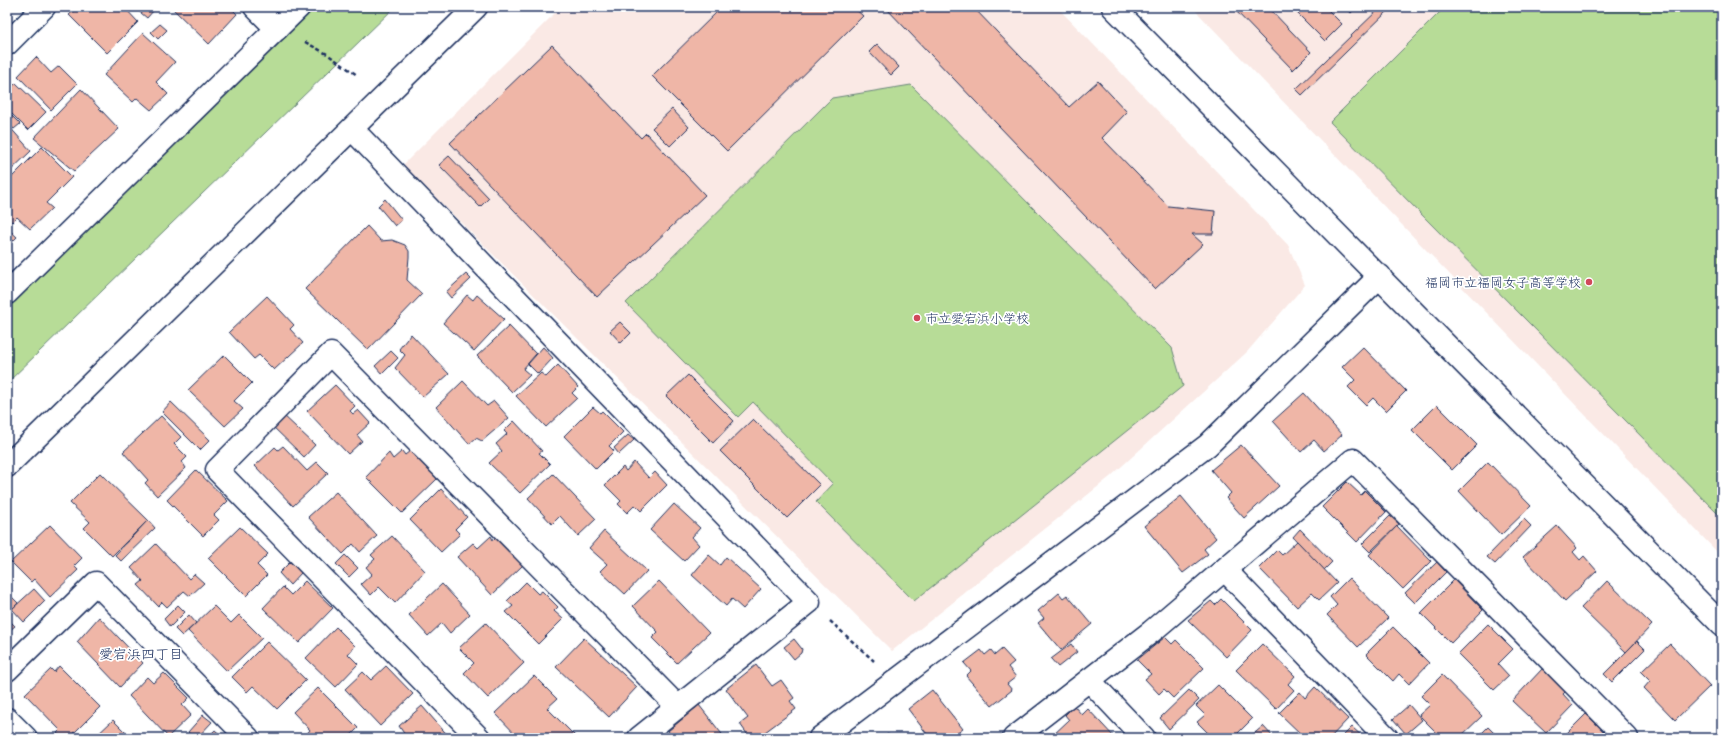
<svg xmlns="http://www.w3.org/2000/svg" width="1729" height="745" viewBox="0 0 1729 745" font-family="Sriracha,'Klee One',sans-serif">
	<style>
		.built { fill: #fae9e5 }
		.green { fill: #b7dc97; stroke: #69867a }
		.building { fill: #efb6a7; stroke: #1b2f5e }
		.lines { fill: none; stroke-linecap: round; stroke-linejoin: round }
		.street-casing { stroke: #1b2f5e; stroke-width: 25 }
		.secondary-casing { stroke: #1b2f5e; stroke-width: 25 }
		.path { stroke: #1b2f5e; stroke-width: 2.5; stroke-dasharray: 4 3; stroke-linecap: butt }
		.street { stroke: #fff; stroke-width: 22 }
		.secondary { stroke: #fff; stroke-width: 22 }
		.poi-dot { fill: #d1495b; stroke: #fff; stroke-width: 1.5 }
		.labels { text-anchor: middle; stroke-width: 3.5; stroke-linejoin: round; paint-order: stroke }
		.poi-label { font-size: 13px; fill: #1b2f5e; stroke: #fff; text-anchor: end }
		.neighbourhood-label { font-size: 14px; fill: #1b2f5e; stroke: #fff }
	</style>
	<rect width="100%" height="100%" fill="#fff"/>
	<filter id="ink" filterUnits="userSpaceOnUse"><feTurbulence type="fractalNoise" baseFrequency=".025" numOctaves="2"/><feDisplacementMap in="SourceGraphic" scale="8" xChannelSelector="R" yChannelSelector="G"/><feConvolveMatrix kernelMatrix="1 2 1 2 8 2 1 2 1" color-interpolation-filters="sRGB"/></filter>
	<g filter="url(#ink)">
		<g class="built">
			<path d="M561,7h496l231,238 17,40 -58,67 -137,125 -218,174 -489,-486z"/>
			<path d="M1192,7h530v550z"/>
		</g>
		<g class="green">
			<path d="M313,7h82l-388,376v-75z"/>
			<path d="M1445,7h277v511l-392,-396z"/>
			<path d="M911,85l261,263 11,38 -269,215 -98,-99 17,-18 -80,-82 -15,15 -112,-114 206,-205z"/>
		</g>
		<g class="building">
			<path d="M78,7h46l14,15 -31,31 -38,-38z"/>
			<path d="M136,7h14l4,3 -7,8 -12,-10z"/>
			<path d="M171,7h59l7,7 -28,30z"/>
			<path d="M722,7h131l10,9 -136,135 -75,-75z"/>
			<path d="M885,7h88l96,100 29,-26 29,31 -25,26 66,68 47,5 -2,23h-21l11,10 -48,45z"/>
			<path d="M1232,7h36l43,45 -18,18z"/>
			<path d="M1291,7h34l17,17 -17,17z"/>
			<path d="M1345,7h12l-6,6z"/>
			<path d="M1381,7h11l-90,88 -6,-6z"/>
			<path d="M160,24l7,6 -9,9 -7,-7z"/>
			<path d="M143,33l32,29 -19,20 12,12 -17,16 -14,-12 -4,4 -29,-27z"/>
			<path d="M877,44l22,23 -8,8 -22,-23z"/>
			<path d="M552,45l89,93 5,-5 59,62 -108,102 -147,-154z"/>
			<path d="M36,57l15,16 8,-7 18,18 -26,26 -33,-34z"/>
			<path d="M16,83l30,29 -18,18 -21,-21v-17z"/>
			<path d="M81,89l38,40 -45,42 -40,-33z"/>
			<path d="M672,109l17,18 -19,19 -18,-18z"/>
			<path d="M8,112l12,12 -6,5 -7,-6z"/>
			<path d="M7,124l24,27 -24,23z"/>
			<path d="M42,147l30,30 -26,26 6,5 -22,21 -13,-12 -5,5 -5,-5v-35z"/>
			<path d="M449,156l40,42 -9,9 -41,-42z"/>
			<path d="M385,199l17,21 -7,6 -17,-20z"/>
			<path d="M367,226l14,15 11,-1 13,5 4,6v6l-2,23 15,14 -54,56 -63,-61z"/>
			<path d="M7,228l10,9 -10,10z"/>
			<path d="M466,274l5,5 -20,19 -5,-6z"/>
			<path d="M467,295l6,5 4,-5 27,24 -30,32 -31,-28z"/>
			<path d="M267,296l27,29 -4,4 13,14 -29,27 -15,-15 -5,4 -25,-27z"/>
			<path d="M620,322l11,11 -10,10 -11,-12z"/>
			<path d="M509,326l27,28 -13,15 7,6 -18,17 -35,-36z"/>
			<path d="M411,334l38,40 -26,23 -28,-29 10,-13 -6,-6z"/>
			<path d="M543,347l10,11 -15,16 -10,-10z"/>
			<path d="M1363,347l43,44 -20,20 -13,-13 -7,7 -18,-18 7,-7 -13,-13z"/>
			<path d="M391,351l7,7 -16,16 -7,-8z"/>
			<path d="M224,355l28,28 -18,18 9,8 -18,17 -37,-36z"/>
			<path d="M558,365l20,22 -6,6 5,5 -31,29 -30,-31 25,-23 5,4z"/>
			<path d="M688,375l46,46 -21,22 -47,-47z"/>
			<path d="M463,381l24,25 7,-5 15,17 -27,23 -6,-3 -7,6 -33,-37z"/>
			<path d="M335,385l20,21 -5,5 3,3 5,-4 12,13 -13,12 5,6 -14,13 -41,-43z"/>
			<path d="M1304,393l38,42 -18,16 -10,-11 -13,12 -28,-31z"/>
			<path d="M171,402l39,38 -10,10 -38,-38z"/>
			<path d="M1437,405l40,40 -25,25 -40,-40z"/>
			<path d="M593,407l7,6 2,-2 21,21 -14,14 5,5 -18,18 -32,-33z"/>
			<path d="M281,413l34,32 -11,12 -35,-34z"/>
			<path d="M161,416l20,21 -7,7 13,13 -5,5 4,6 -29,28 -12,-13 3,-3 -25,-28z"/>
			<path d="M753,419l67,66 -33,33 -67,-67z"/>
			<path d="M514,421l28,30 -3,2 11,11 -30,29 -31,-30 13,-12 -6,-7 11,-10 -3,-3z"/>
			<path d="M628,435l6,5 -15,14 -5,-6z"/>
			<path d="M1241,445l38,41 -35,32 -18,-20 5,-5 -20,-23z"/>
			<path d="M283,446l24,25 10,-9 11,11 -35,33 -38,-40 20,-19 3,3z"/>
			<path d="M402,451l3,4 5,-4 28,27 -36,35 -36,-36 23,-24 4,6z"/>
			<path d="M634,462l15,16 6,-6 12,13 -26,26 -6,-6 -8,8 -9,-9 3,-3 -16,-16 18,-18 3,4z"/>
			<path d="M1488,462l43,44 -30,29 -42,-44z"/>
			<path d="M196,470l32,31 -14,14 5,5 -16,16 -36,-36z"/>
			<path d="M100,473l48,47 -36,36 -28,-28 6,-6 -20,-19z"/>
			<path d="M553,474l43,45 -18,17 -18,-20 -8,8 -24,-26z"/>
			<path d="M1347,482l14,13 4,-4 21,21 -29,30 -35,-35z"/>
			<path d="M441,489l26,28 -12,12 5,5 -19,18 -31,-32z"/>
			<path d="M336,492l41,44 -17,16 -7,-8 -10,10 -35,-37z"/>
			<path d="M1181,496l35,42 -12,11 4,5 -25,19 -39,-47z"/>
			<path d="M674,504l26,24 -8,9 7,8 -15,16 -34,-31z"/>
			<path d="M1390,516l9,8 -29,28 -8,-8z"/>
			<path d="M1524,519l7,7 -36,38 -8,-7z"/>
			<path d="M148,520l7,8 -34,33 -6,-6z"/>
			<path d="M50,525l32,33 -8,8 4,4 -28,27 -16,-18 -3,3 -20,-20z"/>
			<path d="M1397,526l34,35 -28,28 -34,-34z"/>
			<path d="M1557,526l20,22 -4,4 7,8 4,-4 13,15 -32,30 -42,-44z"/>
			<path d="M240,527l28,27 -11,11 10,10 -21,21 -38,-38z"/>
			<path d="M1300,529l32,33 -8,8 -31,-33z"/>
			<path d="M604,531l43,40 -22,23 -25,-23 7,-7 -18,-16z"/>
			<path d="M392,536l33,35 -30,32 -16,-16 -8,8 -10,-11 11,-10 -6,-7 9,-8 -4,-4z"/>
			<path d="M491,536l2,4 3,-3 27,28 -31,30 -35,-38 16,-14 5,5z"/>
			<path d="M1297,541l40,42 -18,17 -7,-7 -15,14 -38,-39 18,-18 5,5z"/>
			<path d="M156,544l33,35 5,-5 10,9 -14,13 -6,-5 -17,16 -5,-5 -4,4 -20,-21 5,-4 -12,-13z"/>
			<path d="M345,555l13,13 -9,9 -13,-13z"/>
			<path d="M709,555l11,10 6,-8 35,32 -18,20 -11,-10 -6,7 -34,-31z"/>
			<path d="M290,562l11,11 -11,12 -11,-12z"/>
			<path d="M1437,562l9,10 -31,31 -10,-10z"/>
			<path d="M1349,578l39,40 -30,29 -31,-32 10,-10 -7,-8z"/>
			<path d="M1454,580l29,30 -32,33 -30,-30z"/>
			<path d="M305,581l28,27 -34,35 -36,-35 20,-21 8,8z"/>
			<path d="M659,581l50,52 -32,30 -25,-25 6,-6 -25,-26z"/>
			<path d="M1607,581l45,44 -26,27 -45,-44z"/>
			<path d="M526,582l12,12 4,-3 16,16 -4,4 9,8 -25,25 -32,-32 7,-6 -6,-5z"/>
			<path d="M442,584l28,30 -20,19 -8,-10 -14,13 -19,-21z"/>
			<path d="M34,589l11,12 -21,21 -12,-13z"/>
			<path d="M7,592l11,11 -11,11z"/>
			<path d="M1059,593l4,5 4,-3 25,29 -31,26 -23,-27 6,-5 -6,-7z"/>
			<path d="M1221,599l31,31 -26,27 -38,-37 23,-19 4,4z"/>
			<path d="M178,605l7,7 -15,15 -6,-8z"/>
			<path d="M214,606l17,17 8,-8 23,23 -35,33 -39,-40z"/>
			<path d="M189,615l7,8 -14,13 -7,-7z"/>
			<path d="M99,617l44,46 -23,24 -43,-45z"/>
			<path d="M7,618l8,8 -6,5 3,4 -5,5z"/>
			<path d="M486,623l38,40 -36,35 -24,-25 10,-10 -15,-15z"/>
			<path d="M1488,624l25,25 -15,15 11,12 -15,14 -36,-36z"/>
			<path d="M336,627l19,19 -7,8 10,10 -22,23 -30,-29z"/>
			<path d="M1393,627l36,36 -20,21 -10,-10 -6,7 -27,-27z"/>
			<path d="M1165,637l7,7 4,-4 28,28 -31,30 -9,-9 -5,5 -14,-15 6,-5 -14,-14z"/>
			<path d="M584,638l53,49 -28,30 -53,-50z"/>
			<path d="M794,639l8,10 -1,4 -7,6 -10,-12z"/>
			<path d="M1637,641l8,8 -33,33 -8,-8z"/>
			<path d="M267,642l39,38 -29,29 -24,-23 -6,6 -15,-15z"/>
			<path d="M1071,644l6,8 -19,15 -7,-8z"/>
			<path d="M1262,644l33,32 -7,8 6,6 -18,19 -40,-39z"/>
			<path d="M1670,644l40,42 -35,34 -31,-32 6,-7 -9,-9z"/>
			<path d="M1002,649l12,13 -6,5 8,10 -9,7 5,6 -20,16 -26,-30 5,-5 -7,-8 17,-13 4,5 6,-5 4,5z"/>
			<path d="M756,665l16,21 9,-6 13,18 -4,3 6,8 -39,29h-7l-10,-14 8,-6 -22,-29z"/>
			<path d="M59,666l41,41 -31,31h-7l-5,-5 3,-3 -35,-36 26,-25 3,3z"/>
			<path d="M386,666l27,28 -33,32 -35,-37 18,-17 8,8z"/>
			<path d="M1543,668l23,23 -3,3 10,11 -27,28 -34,-32z"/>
			<path d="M164,673l25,25 -7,7 9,10 -23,22 -39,-41 18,-19 6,6z"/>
			<path d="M1442,675l40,41 -23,22h-17l-23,-23 11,-10 -9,-9z"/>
			<path d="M534,676l23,23 -10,9 30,30h-58l-24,-25z"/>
			<path d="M1218,685l34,34 -19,19h-20l-16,-16 8,-7 -9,-9z"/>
			<path d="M1315,687l33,32 -18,19h-25l-26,-25 21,-21 5,6z"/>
			<path d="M318,688l40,40 -10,10 -44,-1 6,-7 -17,-18z"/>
			<path d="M932,690l31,39 -12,9h-21l-22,-29z"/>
			<path d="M1189,690l10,10 -30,29 -9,-11z"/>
			<path d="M699,705l26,33h-52l-5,-7z"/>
			<path d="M1409,705l13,15 -16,14 -13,-15z"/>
			<path d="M422,706l28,32h-43l-8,-12z"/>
			<path d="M1074,706l8,9 6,-6 27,29h-61l-2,-2 17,-16 -4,-5z"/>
			<path d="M1586,714l22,21 -2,3h-44z"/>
			<path d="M203,715l9,7 -15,16h-3l-6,-6z"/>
			<path d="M113,720l18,18h-37z"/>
			<path d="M1263,726l11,12h-25z"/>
			<path d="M1352,727l12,11h-23z"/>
			<path d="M1488,727l11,11h-22z"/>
			<path d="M215,730l9,8h-17z"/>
			<path d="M888,734l3,4h-8z"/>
		</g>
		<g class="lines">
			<g class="street-casing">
				<g id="street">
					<path d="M255,7l22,22"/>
					<path d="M7,44l37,-37"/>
					<path d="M352,129l457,473 -170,136"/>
					<path d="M7,293l292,-286"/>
					<path d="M1225,570l162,168"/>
					<path d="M7,670l89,-87 152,155"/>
					<path d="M1089,680l55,58"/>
					<path d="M7,719l19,19"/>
					<path d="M479,738l-262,-268 114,-116 347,353"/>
					<path d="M820,738l388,-293 172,-169"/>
					<path d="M1014,738l137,-106 202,-172 274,278"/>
				</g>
			</g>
			<g class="secondary-casing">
				<g id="secondary">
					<path d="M1113,7l609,618"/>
					<path d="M7,466l469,-459"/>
				</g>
			</g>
			<g class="path">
				<path d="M305,42l22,12 30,21"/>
				<path d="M830,621l44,40"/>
			</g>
			<use href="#street" class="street"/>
			<use href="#secondary" class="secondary"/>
		</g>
	</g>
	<g class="poi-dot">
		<circle cx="1589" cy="282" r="4"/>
		<circle cx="917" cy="318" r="4"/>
	</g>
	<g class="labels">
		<g class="poi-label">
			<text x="1581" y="287">福岡市立福岡女子高等学校</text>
			<text x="925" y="323" text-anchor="start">市立愛宕浜小学校</text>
		</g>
		<g class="neighbourhood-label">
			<text x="141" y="659">愛宕浜四丁目</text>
		</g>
	</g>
	<rect width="1729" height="745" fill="none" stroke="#fff" stroke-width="24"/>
	<rect x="12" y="12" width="1705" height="721" fill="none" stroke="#1b2f5e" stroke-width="1.5" filter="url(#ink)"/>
</svg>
